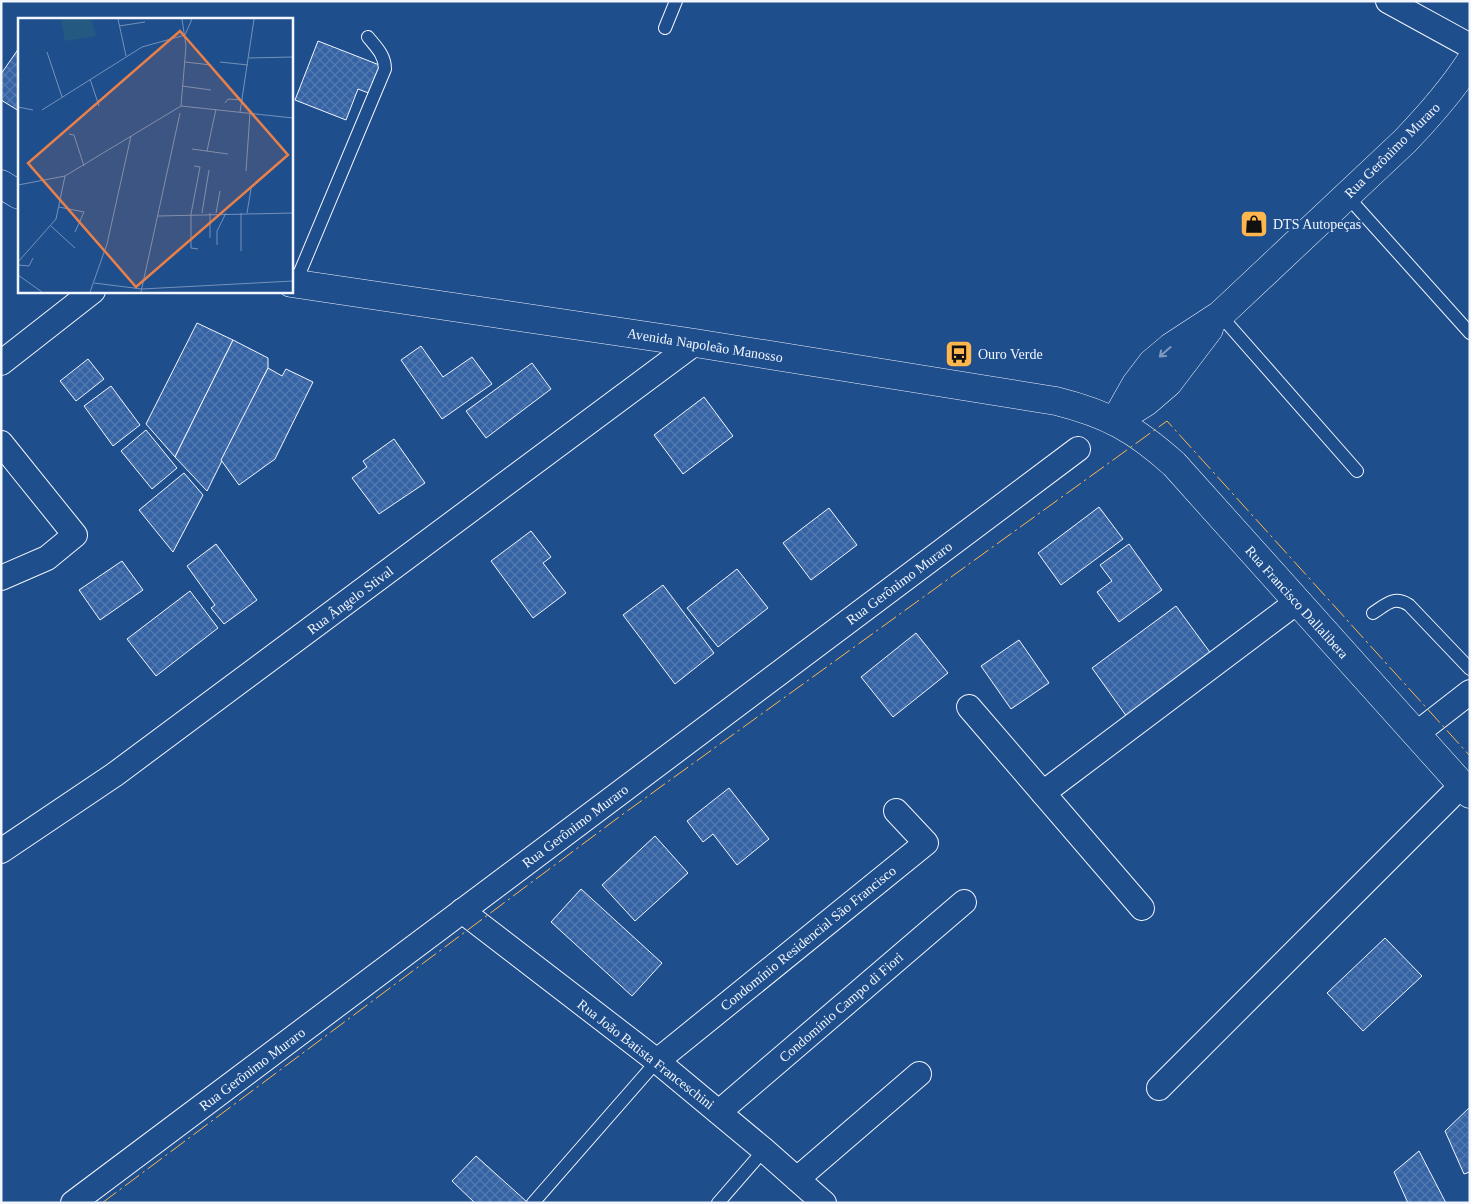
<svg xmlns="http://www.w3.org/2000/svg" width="1471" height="1204" viewBox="0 0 1471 1204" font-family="Georgia,serif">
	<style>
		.building { fill: url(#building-cross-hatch); stroke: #f2f6ff }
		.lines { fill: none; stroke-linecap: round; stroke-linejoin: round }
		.lane-casing { stroke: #f2f6ff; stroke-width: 14 }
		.street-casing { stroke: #f2f6ff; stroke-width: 26 }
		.secondary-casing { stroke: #f2f6ff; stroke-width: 29 }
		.lane { stroke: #1f4e8c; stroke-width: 12 }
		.street { stroke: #1f4e8c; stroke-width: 24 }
		.secondary { stroke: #1f4e8c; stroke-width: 28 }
		.power { stroke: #ffb74d; stroke-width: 1; stroke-dasharray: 18 4 2.5 4; stroke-linecap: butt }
		.oneway { stroke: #7e9ac0 }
		.labels { text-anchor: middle; stroke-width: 4; stroke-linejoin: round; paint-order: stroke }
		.street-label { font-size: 14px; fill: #f2f6ff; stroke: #1f4e8c }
		.poi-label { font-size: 14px; fill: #f2f6ff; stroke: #1f4e8c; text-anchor: start }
		.inset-road { fill: none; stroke: #7391ba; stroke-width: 1 }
		.view { fill: #ea8049; fill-opacity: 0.15; stroke: #ea8049; stroke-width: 2.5 }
		.inset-edge { fill: none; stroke: #f2f6ff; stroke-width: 2.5 }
	</style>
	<defs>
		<pattern id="building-cross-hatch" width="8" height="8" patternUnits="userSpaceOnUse" patternTransform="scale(1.25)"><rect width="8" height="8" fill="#3563a3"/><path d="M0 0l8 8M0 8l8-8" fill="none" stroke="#537ab1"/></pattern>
	</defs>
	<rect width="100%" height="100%" fill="#1f4e8c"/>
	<g class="building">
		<path d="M318,41l64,25 -11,28 -13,-5 -12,31 -51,-20z"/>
		<path d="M19,48v63l-18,-11v-26z"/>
		<path d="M197,323l36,17 -58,117 -29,-33z"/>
		<path d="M233,340l35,18v10l-61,123 -32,-34z"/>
		<path d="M421,346l22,31 29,-20 20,27 -50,35 -41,-59z"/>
		<path d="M88,359l16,20 -28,22 -16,-20z"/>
		<path d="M532,363l19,26 -65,49 -20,-27z"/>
		<path d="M268,368l14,8 4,-7 27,13 -38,77 -36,26 -18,-25z"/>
		<path d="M111,386l29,39 -27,21 -29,-40z"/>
		<path d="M704,397l29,39 -50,38 -29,-39z"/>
		<path d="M146,430l31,38 -25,21 -31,-38z"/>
		<path d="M394,439l31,44 -46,31 -27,-36 15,-11 -4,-6z"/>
		<path d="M184,473l19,22 -30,57 -34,-42z"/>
		<path d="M1099,507l24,32 -62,46 -23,-32z"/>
		<path d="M829,508l28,37 -46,35 -28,-37z"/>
		<path d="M531,531l20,26 -8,6 23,30 -33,25 -42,-57z"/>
		<path d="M216,544l41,56 -33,24 -13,-16 4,-3 -28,-39z"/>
		<path d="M1129,544l33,46 -43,32 -22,-30 15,-11 -12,-16z"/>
		<path d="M122,561l21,29 -43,30 -21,-30z"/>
		<path d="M737,569l31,39 -50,39 -31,-39z"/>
		<path d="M663,585l51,68 -39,31 -52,-69z"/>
		<path d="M190,591l28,37 -62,48 -29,-37z"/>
		<path d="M1176,606l36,49 -85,62 -35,-49z"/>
		<path d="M916,633l32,40 -55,44 -32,-40z"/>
		<path d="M1019,640l30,43 -38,26 -30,-43z"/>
		<path d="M729,788l40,51 -32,26 -24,-31 -10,8 -16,-21z"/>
		<path d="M655,836l33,37 -53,48 -33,-36z"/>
		<path d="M581,889l81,74 -30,33 -81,-74z"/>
		<path d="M1385,938l37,38 -59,55 -36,-38z"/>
		<path d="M1470,1107v65l-6,2 -19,-43z"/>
		<path d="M1419,1151l27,52h-38l-14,-31z"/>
		<path d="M476,1156l51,46 -1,1h-51l-23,-22z"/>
	</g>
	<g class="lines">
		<g class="lane-casing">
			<g id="lane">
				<path d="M665,28l11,-27"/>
				<path d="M1347,196l123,137"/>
				<path d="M295,284l90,-215c0,-14 -9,-22 -17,-32"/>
				<path d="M1220,315l137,156"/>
				<path d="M1373,613c13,-8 20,-18 36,-8l61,64"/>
				<path d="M533,1203l124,-142"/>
				<path d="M718,1203l46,-53"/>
			</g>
		</g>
		<g class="street-casing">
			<g id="street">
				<path d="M1388,1l82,45"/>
				<path d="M1,363l92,-72"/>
				<path d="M1,443l74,92 -28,23 -46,20"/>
				<path d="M969,707l173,201"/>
				<path d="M1416,734l54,-42"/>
				<path d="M1043,793l254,-191"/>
				<path d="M1,851l113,-76 581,-432"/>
				<path d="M462,911l195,150 107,89 60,53"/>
				<path d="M657,1061l269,-218 -30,-32"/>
				<path d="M1159,1088l303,-303"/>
				<path d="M719,1112l245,-210"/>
				<path d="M797,1179l122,-105"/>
				<path d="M73,1203l1005,-754"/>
			</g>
		</g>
		<g class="secondary-casing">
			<g id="secondary">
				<path d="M1,184l18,11"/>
				<path d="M291,283l404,60 361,58c52,13 79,28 118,63l296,330"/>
				<path d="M1119,419l27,-17 22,-19 41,-54"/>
				<path d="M1115,421l21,-37 16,-21 19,-16 49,-32 185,-174c24,-25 46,-50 65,-79"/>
			</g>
		</g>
		<use href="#lane" class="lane"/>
		<use href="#street" class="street"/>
		<use href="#secondary" class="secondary"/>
		<path class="power" d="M102,1203l517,-386 548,-396 303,335"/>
	</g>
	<defs><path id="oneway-shaft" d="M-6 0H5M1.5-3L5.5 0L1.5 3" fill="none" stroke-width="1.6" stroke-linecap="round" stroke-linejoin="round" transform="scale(1.25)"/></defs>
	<use class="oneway" href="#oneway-shaft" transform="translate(1165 352) rotate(139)"/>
	<defs>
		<g id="shop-square" transform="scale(1.4375)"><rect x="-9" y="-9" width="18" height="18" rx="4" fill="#ffb74d" stroke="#1f4e8c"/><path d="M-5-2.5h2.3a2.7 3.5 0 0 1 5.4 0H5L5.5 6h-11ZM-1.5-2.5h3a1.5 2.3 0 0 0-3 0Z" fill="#111"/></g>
		<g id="bus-square" transform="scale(1.4375)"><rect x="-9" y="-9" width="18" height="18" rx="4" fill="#ffb74d" stroke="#1f4e8c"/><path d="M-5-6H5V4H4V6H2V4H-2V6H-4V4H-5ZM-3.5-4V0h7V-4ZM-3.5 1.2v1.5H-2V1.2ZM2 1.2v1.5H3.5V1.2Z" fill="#111"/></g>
	</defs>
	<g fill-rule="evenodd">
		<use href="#shop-square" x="1254" y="224"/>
		<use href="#bus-square" x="959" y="354"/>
	</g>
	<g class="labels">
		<g class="street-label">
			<text transform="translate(1392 150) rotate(-45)" y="5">Rua Gerônimo Muraro</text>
			<text transform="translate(705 345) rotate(9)" y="5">Avenida Napoleão Manosso</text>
			<text transform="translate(899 583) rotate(-37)" y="5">Rua Gerônimo Muraro</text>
			<text transform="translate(350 600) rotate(-37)" y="5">Rua Ângelo Stival</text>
			<text transform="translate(1297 602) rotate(48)" y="5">Rua Francisco Dallalibera</text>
			<text transform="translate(575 826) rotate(-37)" y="5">Rua Gerônimo Muraro</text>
			<text transform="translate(808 938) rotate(-39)" y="5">Condomínio Residencial São Francisco</text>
			<text transform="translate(841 1007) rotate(-41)" y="5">Condomínio Campo di Fiori</text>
			<text transform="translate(646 1054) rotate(38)" y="5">Rua João Batista Franceschini</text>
			<text transform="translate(252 1069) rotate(-37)" y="5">Rua Gerônimo Muraro</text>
		</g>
		<g class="poi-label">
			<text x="1273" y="229">DTS Autopeças</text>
			<text x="978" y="359">Ouro Verde</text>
		</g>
	</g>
	<g transform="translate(18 18)">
		<rect width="275" height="275" fill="#1f4e8c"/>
		<path d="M43,1h30l5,17 -31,5z" fill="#245a82"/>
		<path class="inset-road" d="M100,1l8,37M101,8l26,-4M167,17l7,-16M29,34l15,45M231,40l44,-1M167,44l26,3M202,44l28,3M72,61l9,27M164,68l29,4M207,85l3,-4 15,1M163,88l5,-60 -4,-27M0,89l15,3M24,92l100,-63 43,-12M222,94l14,-93M51,116l5,1 10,31M174,131l36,5M189,133l9,-42M176,148l6,1 -9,47v34l7,1M228,153l4,-58M0,167l47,-9 116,-70 112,12M41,189l25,5 -9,20M184,195l7,-43M192,195v25M198,195l4,-22M229,195l4,-24M140,198l135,-3M33,208l24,22M199,227v-14l9,-18M223,233v-38M0,244l38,-43 9,-43M0,247l11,1 4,-8M0,257l24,17M76,265l48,6 151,-8M72,274l17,-48 24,-108M123,274l39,-179"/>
		<path class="view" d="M162,13l108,124 -152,132 -108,-124z"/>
		<rect width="275" height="275" class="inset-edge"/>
	</g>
	<rect width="1471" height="1204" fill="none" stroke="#f2f6ff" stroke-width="5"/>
</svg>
